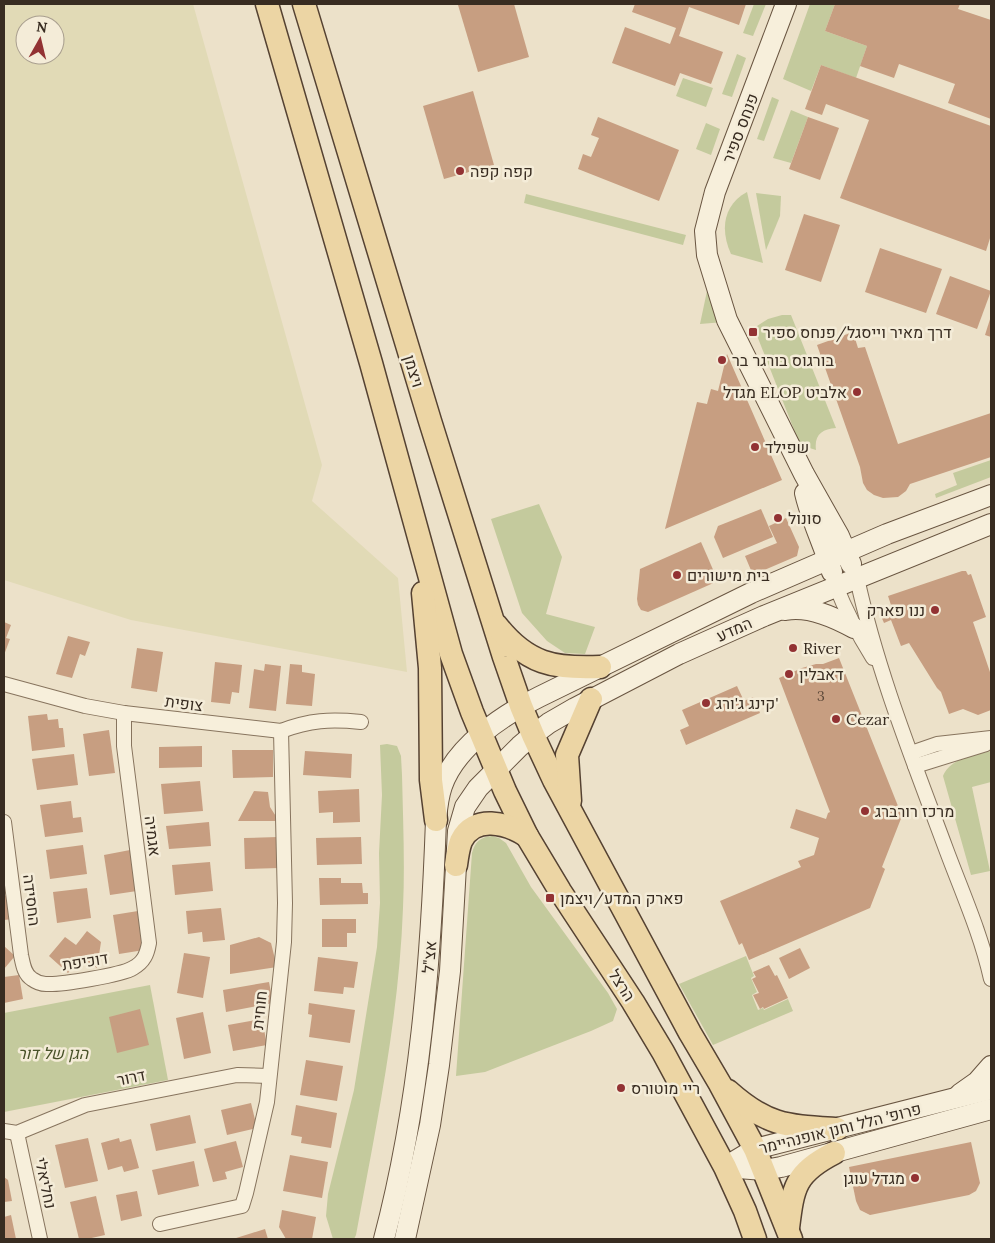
<svg xmlns="http://www.w3.org/2000/svg" width="995" height="1243" viewBox="0 0 995 1243" font-family="Lora,Heebo,serif">
	<style>
		.farmland { fill: #e1dab6; fill-rule: evenodd }
		.green { fill: #c4ca9d }
		.building { fill: #c79e81 }
		.lines { fill: none; stroke-linecap: round; stroke-linejoin: round }
		.street-casing { stroke: #87745e; stroke-width: 16 }
		.secondary-casing { stroke: #695541; stroke-width: 22 }
		.primary-casing { stroke: #554232; stroke-width: 25 }
		.street { stroke: #f7efdb; stroke-width: 14 }
		.secondary { stroke: #f7efdb; stroke-width: 20 }
		.primary { stroke: #ecd5a4; stroke-width: 22 }
		.poi-dot { fill: #923233; stroke: #f4ecd8; stroke-width: 2 }
		.labels { text-anchor: middle; stroke-width: 5; stroke-linejoin: round; paint-order: stroke }
		.number-label { font-size: 14px; fill: #5c4839 }
		.street-label { font-size: 16px; fill: #382c21; stroke: #f4ecd8 }
		.poi-label { font-size: 16px; fill: #382c21; stroke: #f4ecd8; text-anchor: start }
		.park-label { font-size: 16px; font-style: italic; fill: #495329; stroke: #f4ecd8 }
	</style>
	<rect width="100%" height="100%" fill="#ece1c9"/>
	<path class="farmland" d="M4,4h189l129,461 -10,36 86,77 9,94 -276,-52 -127,-40zM25,25h30v30h-30z"/>
	<g class="green">
		<path d="M754,4h12l-13,32 -10,-3z"/>
		<path d="M810,4h25l-10,27 42,15 -11,32 -35,-13 -10,26 -28,-12z"/>
		<path d="M737,54l9,4 -14,39 -10,-3z"/>
		<path d="M683,78l30,10 -7,19 -30,-11z"/>
		<path d="M772,97l7,3 -15,41 -7,-2z"/>
		<path d="M791,110l17,7 -17,46 -18,-5z"/>
		<path d="M706,123l14,6 -9,26 -15,-6z"/>
		<path d="M747,192l16,71 -32,-9c-11,-24 -8,-49 16,-62z"/>
		<path d="M756,193l25,3 -1,20 -14,34z"/>
		<path d="M526,194l160,41 -3,10 -159,-42z"/>
		<path d="M707,291l7,1 10,30 -24,2z"/>
		<path d="M782,315h9l45,113c-14,1 -22,7 -20,22l-16,-5 -46,-117 14,-9z"/>
		<path d="M991,460v17l-55,21 -1,-4 22,-9 -4,-12z"/>
		<path d="M539,504l23,53 -16,57 49,13 -10,27 -20,-1 -18,-12 -25,-28 -31,-94z"/>
		<path d="M387,744l10,2 4,10 1,19c1,44 3,89 1,133 -4,110 -27,219 -47,327l-2,4h-21l-7,-23 2,-22 26,-104 23,-143 3,-44 -1,-50 3,-58 -2,-50z"/>
		<path d="M991,751v31l-19,5 18,84 -19,4 -28,-99c7,-18 32,-21 48,-25z"/>
		<path d="M492,836l7,2 7,5 25,44 77,106 9,16 -4,12 -22,10 -106,41 -29,4 16,-223c3,-11 8,-16 20,-17z"/>
		<path d="M746,956l8,20 -3,2 6,14 -5,3 6,15 5,-2 1,2 24,-11 5,12 -80,34 -34,-61z"/>
		<path d="M150,985l18,95 -164,32v-99z"/>
	</g>
	<g class="building">
		<path d="M463,4h51l15,53 -51,15 -20,-67z"/>
		<path d="M635,4h111l-7,21 -50,-18 -10,29 44,16 -12,32 -31,-11 -5,13 -63,-23 13,-36 45,17 6,-16 -44,-16z"/>
		<path d="M835,4h125l-2,5 33,11v99l-43,-16 7,-19 -56,-20 -5,14 -34,-12 7,-20 -42,-15z"/>
		<path d="M821,65l170,61v109l-5,16 -146,-53 29,-78 -43,-16 -4,11 -17,-6z"/>
		<path d="M473,91l21,74 -50,14 -21,-73z"/>
		<path d="M598,117l81,33 -20,51 -81,-32 5,-15 8,3 8,-19 -8,-3z"/>
		<path d="M808,117l31,11 -19,52 -31,-11z"/>
		<path d="M804,214l36,11 -19,57 -36,-12z"/>
		<path d="M880,248l62,21 -16,44 -61,-21z"/>
		<path d="M950,276l41,15 -14,38 -41,-15z"/>
		<path d="M991,316v21l-6,-2z"/>
		<path d="M853,332l5,16 7,-1 33,97 93,-31v44l-81,27 -4,7 -8,6 -15,1 -9,-3 -7,-5 -4,-7 -3,-16 -43,-122z"/>
		<path d="M727,354l55,126 -117,49 32,-127 10,2 4,-15 7,2z"/>
		<path d="M761,509l12,28 -50,21 -9,-21 4,-11z"/>
		<path d="M786,518l13,29 -2,9 -44,19 -8,-19 32,-13 -8,-17z"/>
		<path d="M701,542l17,39 -70,31 -7,-2 -3,-5 -1,-6 3,-30z"/>
		<path d="M962,571h4l2,4 3,-1 15,43 -13,5 18,53v35l-13,5 -15,-6 -14,5 -8,-22 -4,-4 -28,-45 -8,3 -10,-26 -7,3 -3,-7 10,-11 -3,-9z"/>
		<path d="M4,622l7,3 -5,13 4,1 -6,16z"/>
		<path d="M68,636l22,6 -5,14 -5,-2 -8,24 -16,-4z"/>
		<path d="M137,648l26,4 -6,40 -26,-4z"/>
		<path d="M839,658l63,158 -20,51 3,2 -15,39 -121,52 -7,-17 -3,2 -19,-44 81,-34 -3,-6 16,-6 5,-17 -29,-10 6,-19 30,10 2,-6 2,-1 -51,-134 23,-10 14,-4h7z"/>
		<path d="M215,662l27,3 -3,28 -7,-1 -2,12 -19,-2z"/>
		<path d="M265,664l16,2 -5,45 -27,-3 5,-39 10,2z"/>
		<path d="M290,664l12,1v7l13,2 -3,32 -26,-2z"/>
		<path d="M737,686l7,15 9,-4 7,16 -74,32 -6,-15 9,-4 -7,-16z"/>
		<path d="M47,714l1,6 10,-1 1,9h4l2,19 -33,4 -4,-35z"/>
		<path d="M109,730l6,43 -26,3 -6,-42z"/>
		<path d="M202,746v21l-43,1v-21z"/>
		<path d="M232,750h41v27l-40,1z"/>
		<path d="M305,751l47,3 -1,24 -48,-3z"/>
		<path d="M74,754l4,31 -41,5 -5,-31z"/>
		<path d="M200,781l3,30 -39,3 -3,-30z"/>
		<path d="M359,789l1,33 -27,1v-11l-14,1 -1,-22z"/>
		<path d="M254,791l14,1 2,15 9,14h-41z"/>
		<path d="M71,801l2,17 8,-1 2,15 -38,5 -5,-32z"/>
		<path d="M209,822l2,24 -42,3 -3,-23z"/>
		<path d="M278,837l1,31 -34,1 -1,-31z"/>
		<path d="M361,837l1,27 -45,1 -1,-27z"/>
		<path d="M83,845l4,29 -37,5 -4,-29z"/>
		<path d="M130,850l7,41 -27,4 -6,-40z"/>
		<path d="M210,862l3,29 -38,4 -3,-30z"/>
		<path d="M319,878h22v5h21l1,10h5v11l-48,1z"/>
		<path d="M87,888l4,30 -34,5 -4,-31z"/>
		<path d="M9,895l4,24 -9,1v-24z"/>
		<path d="M221,908l4,32 -22,2 -1,-10 -14,2 -2,-23z"/>
		<path d="M138,911l6,39 -25,4 -6,-39z"/>
		<path d="M322,919h34v14h-9v14h-25z"/>
		<path d="M87,931l14,11 -4,26 -16,-10 -13,15 -19,-17 16,-19 11,8z"/>
		<path d="M259,937l12,6 6,24 -47,7v-29z"/>
		<path d="M4,946l11,10 -11,13z"/>
		<path d="M800,948l10,20 -21,11 -10,-21z"/>
		<path d="M184,953l26,4 -7,41 -26,-5z"/>
		<path d="M318,957l40,5 -4,26 -10,-1 -1,7 -29,-3z"/>
		<path d="M769,965l6,11 2,-1 11,23 -24,11 -1,-2 -3,2 -7,-14 6,-2 -7,-14 4,-2 -3,-5z"/>
		<path d="M19,975l4,24 -19,4v-26z"/>
		<path d="M269,982l4,21 -47,9 -3,-22z"/>
		<path d="M309,1003l46,7 -5,33 -41,-6 3,-22 -4,-1z"/>
		<path d="M140,1009l9,36 -32,8 -8,-36z"/>
		<path d="M203,1012l8,41 -27,6 -8,-41z"/>
		<path d="M262,1019l5,26 -34,6 -5,-26z"/>
		<path d="M306,1060l37,6 -6,35 -37,-6z"/>
		<path d="M251,1103l6,25 -30,7 -6,-25z"/>
		<path d="M296,1105l41,8 -6,35 -30,-5 1,-6 -11,-2z"/>
		<path d="M190,1115l6,28 -40,8 -6,-27z"/>
		<path d="M88,1138l10,43 -33,7 -10,-43z"/>
		<path d="M119,1138l1,4 11,-3 8,29 -15,4 -2,-6 -14,4 -7,-27z"/>
		<path d="M236,1141l7,26 -18,5 2,7 -14,3 -9,-33z"/>
		<path d="M971,1142l9,41 -4,8 -7,4 -99,20 -10,-5 -4,-9 -7,-34z"/>
		<path d="M290,1155l38,7 -6,36 -39,-7z"/>
		<path d="M194,1161l5,25 -41,9 -6,-25z"/>
		<path d="M4,1177l4,3 4,21 -8,1z"/>
		<path d="M137,1191l5,25 -21,5 -5,-26z"/>
		<path d="M96,1196l9,39 -18,4h-8l-9,-37z"/>
		<path d="M282,1210l34,7 -4,22h-26l-7,-12z"/>
		<path d="M11,1215l5,24h-12v-22z"/>
		<path d="M265,1229l3,10h-35z"/>
	</g>
	<g class="lines">
		<g class="street-casing">
			<g id="street">
				<path d="M857,578c20,93 56,182 89,271 16,43 35,85 45,130"/>
				<path d="M836,586c10,26 22,48 37,72"/>
				<path d="M4,684l81,22 39,7 157,18c29,-11 49,-12 80,-9"/>
				<path d="M911,753l26,-9 54,-6"/>
				<path d="M915,766l71,-22"/>
				<path d="M4,822l17,133c2,9 3,19 11,24 4,3 9,5 14,5 14,1 76,-9 87,-16 11,-6 14,-14 16,-25l-25,-197v-33"/>
				<path d="M4,1131l13,2 68,-28 152,-30 32,1"/>
				<path d="M17,1133l23,106"/>
				<path d="M160,1224l82,-18 4,-13 21,-91 17,-160 1,-39 -4,-172"/>
			</g>
		</g>
		<g class="secondary-casing">
			<g id="secondary">
				<path d="M786,4l-71,188 -10,39 2,24 20,65 77,154 35,62 12,28"/>
				<path d="M805,493c6,27 19,52 27,79"/>
				<path d="M785,610c23,-5 49,7 69,18"/>
				<path d="M960,1094l17,-12 14,-16"/>
				<path d="M725,1167l30,-18 236,-60"/>
				<path d="M725,1167l39,3 17,-3 210,-58"/>
				<path d="M384,1239c36,-136 47,-278 52,-419 1,-11 2,-23 6,-34 14,-40 61,-71 97,-89l212,-104 136,-59 104,-39"/>
				<path d="M405,1239l25,-114 9,-60 11,-94 8,-140 7,-24 13,-19 42,-42 13,-11 16,-12 26,-15 104,-54 85,-38 227,-92"/>
			</g>
		</g>
		<g class="primary-casing">
			<g id="primary">
				<path d="M267,4l104,359 80,291 21,58 33,79 22,45 33,55 73,111 30,50 62,115 20,44 10,28"/>
				<path d="M304,4l126,417 74,236 17,49 12,29 21,45 136,253 30,51 35,65 36,90"/>
				<path d="M423,593l7,75 1,112 5,40"/>
				<path d="M497,626c30,38 57,43 103,41"/>
				<path d="M570,801l-3,-46 24,-56"/>
				<path d="M456,865c1,-8 2,-16 5,-24 13,-27 46,-18 66,-5"/>
				<path d="M728,1091c39,35 59,35 109,38"/>
				<path d="M788,1228c5,-41 7,-55 46,-75"/>
			</g>
		</g>
		<use href="#street" class="street"/>
		<use href="#secondary" class="secondary"/>
		<use href="#primary" class="primary"/>
	</g>
	<g class="poi-dot">
		<circle cx="460" cy="171" r="5"/>
		<rect x="748" y="327" width="10" height="10" rx="2.5"/>
		<circle cx="722" cy="360" r="5"/>
		<circle cx="857" cy="392" r="5"/>
		<circle cx="755" cy="447" r="5"/>
		<circle cx="778" cy="518" r="5"/>
		<circle cx="677" cy="575" r="5"/>
		<circle cx="935" cy="610" r="5"/>
		<circle cx="793" cy="648" r="5"/>
		<circle cx="789" cy="674" r="5"/>
		<circle cx="706" cy="703" r="5"/>
		<circle cx="836" cy="719" r="5"/>
		<circle cx="865" cy="811" r="5"/>
		<rect x="545" y="893" width="10" height="10" rx="2.5"/>
		<circle cx="621" cy="1088" r="5"/>
		<circle cx="915" cy="1178" r="5"/>
	</g>
	<g class="labels">
		<g class="number-label">
			<text x="821" y="701">3</text>
		</g>
		<g class="street-label">
			<text transform="translate(740 128) rotate(-69)" y="6">פנחס ספיר</text>
			<text transform="translate(414 371) rotate(73)" y="6">ויצמן</text>
			<text transform="translate(734 629) rotate(-24)" y="6">המדע</text>
			<text transform="translate(184 703) rotate(7)" y="6">צופית</text>
			<text transform="translate(153 836) rotate(83)" y="6">אגמיה</text>
			<text transform="translate(32 900) rotate(83)" y="6">החסידה</text>
			<text transform="translate(429 957) rotate(-85)" y="6">אצ"ל</text>
			<text transform="translate(85 961) rotate(-9)" y="6">דוכיפת</text>
			<text transform="translate(622 985) rotate(57)" y="6">הרצל</text>
			<text transform="translate(259 1010) rotate(-84)" y="6">חוחית</text>
			<text transform="translate(131 1077) rotate(-11)" y="6">דרור</text>
			<text transform="translate(840 1128) rotate(-14)" y="6">פרופ׳ הלל וחנן אופנהיימר</text>
			<text transform="translate(46 1183) rotate(78)" y="6">נחליאלי</text>
		</g>
		<g class="poi-label">
			<text x="470" y="177">קפה קפה</text>
			<text x="763" y="338">דרך מאיר וייסגל/פנחס ספיר</text>
			<text x="732" y="366">בורגוס בורגר בר</text>
			<text x="847" y="398" text-anchor="end">מגדל ELOP אלביט</text>
			<text x="765" y="453">שפילד</text>
			<text x="788" y="524">סונול</text>
			<text x="687" y="581">בית מישורים</text>
			<text x="925" y="616" text-anchor="end">ננו פארק</text>
			<text x="803" y="654">River</text>
			<text x="799" y="680">דאבלין</text>
			<text x="716" y="709">קינג ג'ורג'</text>
			<text x="846" y="725">Cezar</text>
			<text x="875" y="817">מרכז רורברג</text>
			<text x="560" y="904">פארק המדע/ויצמן</text>
			<text x="631" y="1094">ריי מוטורס</text>
			<text x="905" y="1184" text-anchor="end">מגדל עוגן</text>
		</g>
		<g class="park-label">
			<text x="53" y="1059">הגן של דור</text>
		</g>
	</g>
	<rect width="995" height="1243" fill="none" stroke="#382c21" stroke-width="10"/>
	<g transform="translate(40 40) rotate(8)"><circle r="24" fill="#f4ecd8" stroke="#a99f8f"/>
	<path d="M0-4L9 19L0 12L-9 19Z" fill="#923233"/>
	<text y="-8" font-size="14" font-weight="bold" text-anchor="middle" fill="#382c21">N</text>
	</g>
</svg>
